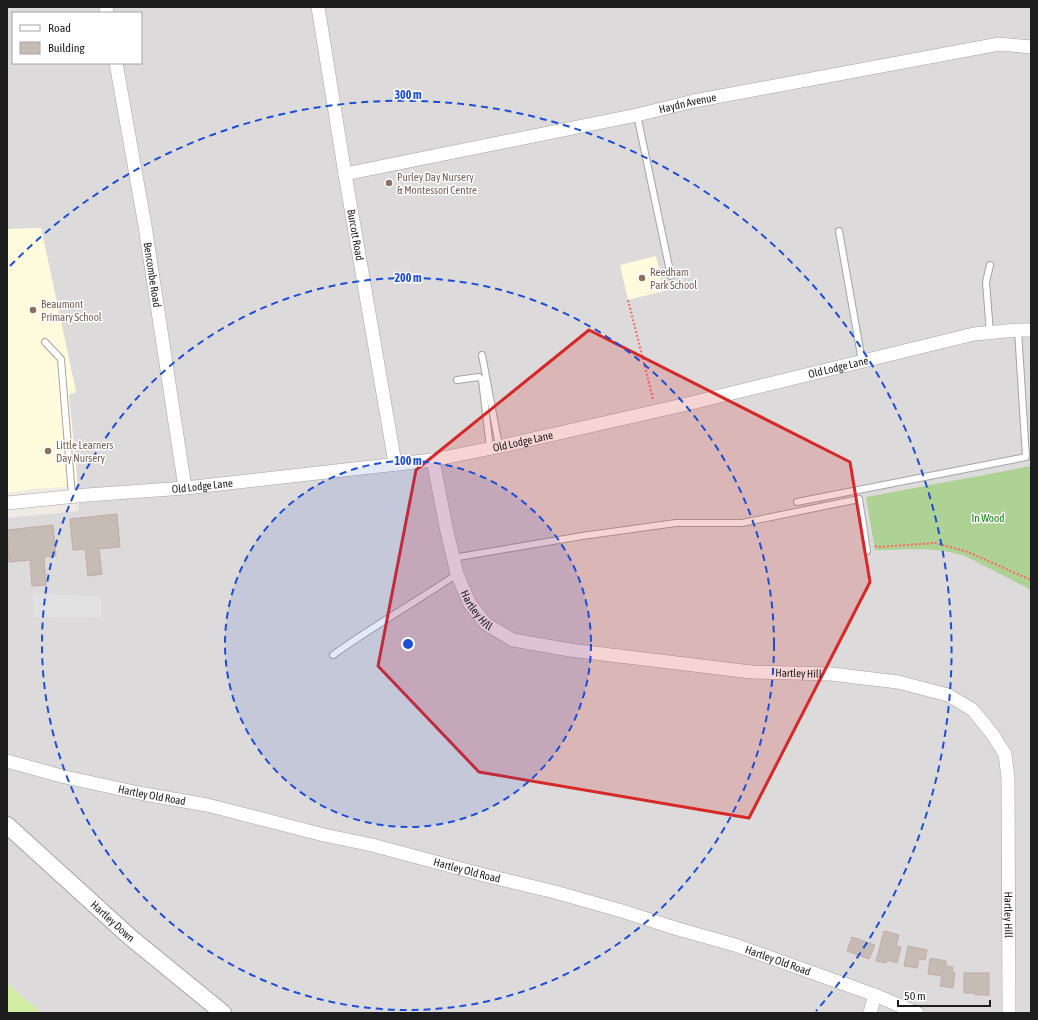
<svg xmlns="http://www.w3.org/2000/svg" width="1038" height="1020" viewBox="0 0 1038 1020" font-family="'Asap Condensed',sans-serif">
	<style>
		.residential { fill: #dcdada; fill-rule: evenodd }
		.education { fill: #fffbdc }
		.grass { fill: #d1eda4 }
		.forest { fill: #aed294 }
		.parking { fill: #e1e1e1 }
		.building { fill: #c7bbb5; stroke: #c2ada4 }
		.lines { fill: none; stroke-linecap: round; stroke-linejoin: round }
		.service-casing { stroke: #a4a4a4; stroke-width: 8 }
		.minor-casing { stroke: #a4a4a4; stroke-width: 14 }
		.tertiary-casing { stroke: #a4a4a4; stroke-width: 18 }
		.path { stroke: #ff6467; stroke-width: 2; stroke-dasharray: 2 2; stroke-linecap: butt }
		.service { stroke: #fff; stroke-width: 6 }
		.minor { stroke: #fff; stroke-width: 13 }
		.tertiary { stroke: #fff; stroke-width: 16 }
		.marked { fill: #d62828; fill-opacity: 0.2; stroke: #d62828; stroke-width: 3; stroke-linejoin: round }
		.ring { fill: none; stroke: #1d4ed8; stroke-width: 2; stroke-dasharray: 7 5 }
		.education-dot { fill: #8d6e63; stroke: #fff; stroke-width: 1.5 }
		.labels { text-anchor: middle; stroke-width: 3; stroke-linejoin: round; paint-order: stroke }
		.street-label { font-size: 11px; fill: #1d1d1d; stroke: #fff }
		.education-label { font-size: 11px; fill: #785e54; stroke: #fff; text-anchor: start }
		.park-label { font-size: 11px; fill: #098304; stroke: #fff }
		.centre { fill: #1d4ed8; stroke: #fff; stroke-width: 2 }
		.ring-label { font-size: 12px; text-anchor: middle; font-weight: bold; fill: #1d4ed8; stroke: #fff; stroke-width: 3; stroke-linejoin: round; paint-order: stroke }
	</style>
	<rect width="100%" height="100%" fill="#efeae3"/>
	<path class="residential" d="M7,7h1024v459l-165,31 70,52 19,3 10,4 66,34v423h-990l-34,-30v-465l72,-7 -10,-117 7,-3 -35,-163 -34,1zM13,13h128v50h-128z"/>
	<g class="education">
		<path d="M41,228l35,164 -7,3 9,91 -44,3 -27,4v-264z"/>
		<path d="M656,256l8,35 -36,9 -8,-35z"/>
	</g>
	<path class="grass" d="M7,983l34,30h-34z"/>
	<path class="forest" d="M1031,466v124l-66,-34c-28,-10 -59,-6 -90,-6l-9,-53z"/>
	<path class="parking" d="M33,594l68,2v22l-68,-1z"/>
	<g class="building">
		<path d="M117,514l3,33 -21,2 3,25 -14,2 -3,-27 -12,1 -3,-31z"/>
		<path d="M53,525l3,31 -12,1 2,28 -14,1 -2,-26 -21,2 -2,-32z"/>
		<path d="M884,931l15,4 -3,11 5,1 -4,16 -10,-3 -1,3 -10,-2z"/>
		<path d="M852,937l23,8 -6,14 -22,-8z"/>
		<path d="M908,946l19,4 -2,10 -6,-1 -2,9 -13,-2z"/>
		<path d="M930,958l16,3v5l7,1 -1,5 3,1 -2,15 -13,-2 2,-10 -14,-2z"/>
		<path d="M964,973h25v22h-14v-2h-11z"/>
	</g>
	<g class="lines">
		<g class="service-casing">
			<g id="service">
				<path d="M637,115l34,161"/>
				<path d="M839,231l23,130"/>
				<path d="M990,265l-4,17 4,51"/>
				<path d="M45,342l16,17 11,137"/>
				<path d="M482,355l17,91"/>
				<path d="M457,380l22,-3 3,3 8,68"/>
				<path d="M797,502l229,-45 -8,-127"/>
				<path d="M453,558l129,-22 94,-13h66l117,-24 8,52"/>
				<path d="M333,655c40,-29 83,-53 124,-81"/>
			</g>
		</g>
		<g class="minor-casing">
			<g id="minor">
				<path d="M106,7l1,6"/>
				<path id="s1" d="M318,7l27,167 50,289"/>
				<path id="s2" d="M116,63l29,163 40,262"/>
				<path id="s3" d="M345,174l292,-59 57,-14 305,-57 32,3"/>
				<path id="s4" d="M433,460l13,67 11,47 13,30 16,20 27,16 57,10 181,22 80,2 67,8 50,13 25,15 20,25 12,19 3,24 1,235"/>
				<path id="s5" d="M7,503l80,-8 98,-7 248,-28 69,-14 181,-41 291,-71 44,-4h13"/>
				<path id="s6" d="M7,761l58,16 79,17 63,11 117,30 48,10 116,31 67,16 67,19 56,18 57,16 140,50 42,18"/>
				<path d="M870,1013l5,-18"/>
			</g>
		</g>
		<g class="tertiary-casing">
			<g id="tertiary">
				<path id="s7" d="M7,825l123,112 93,76"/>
			</g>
		</g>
		<g class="path">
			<path d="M628,300l25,99"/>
			<path d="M875,546l3,1 58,-4 32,9 63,28"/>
		</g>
		<use href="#service" class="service"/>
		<use href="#minor" class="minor"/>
		<use href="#tertiary" class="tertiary"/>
	</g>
	<path class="marked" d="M589,330l261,132 20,120 -121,236 -270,-46 -101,-106 38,-196z"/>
	<circle cx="408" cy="644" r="183" fill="#1d4ed8" fill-opacity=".12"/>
	<g class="ring">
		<circle cx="408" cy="644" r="183"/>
		<circle cx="408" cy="644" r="366"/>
		<path d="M10 266A549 549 0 0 1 816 1011"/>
	</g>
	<g class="education-dot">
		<circle cx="389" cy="183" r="4"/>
		<circle cx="642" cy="278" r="4"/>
		<circle cx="33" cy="310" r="4"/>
		<circle cx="48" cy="451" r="4"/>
	</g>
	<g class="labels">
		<g class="street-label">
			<text dy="4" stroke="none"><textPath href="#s3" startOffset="350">Haydn Avenue</textPath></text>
			<text dy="4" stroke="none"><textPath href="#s1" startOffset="231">Burcott Road</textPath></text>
			<text dy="4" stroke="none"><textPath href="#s2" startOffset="215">Bencombe Road</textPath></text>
			<text dy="4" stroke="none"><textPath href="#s5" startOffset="844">Old Lodge Lane</textPath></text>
			<text dy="4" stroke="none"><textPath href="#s5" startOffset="520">Old Lodge Lane</textPath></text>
			<text dy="4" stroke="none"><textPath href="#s5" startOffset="196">Old Lodge Lane</textPath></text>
			<text dy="4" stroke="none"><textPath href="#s4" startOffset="158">Hartley Hill</textPath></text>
			<text dy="4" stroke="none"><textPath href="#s4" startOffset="494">Hartley Hill</textPath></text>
			<text dy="4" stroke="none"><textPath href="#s6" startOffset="149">Hartley Old Road</textPath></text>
			<text dy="4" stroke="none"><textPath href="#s6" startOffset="473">Hartley Old Road</textPath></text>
			<text dy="4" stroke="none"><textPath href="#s4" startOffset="890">Hartley Hill</textPath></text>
			<text dy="4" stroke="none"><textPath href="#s7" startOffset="143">Hartley Down</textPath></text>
			<text dy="4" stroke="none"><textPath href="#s6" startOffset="797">Hartley Old Road</textPath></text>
		</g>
		<g class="education-label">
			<text x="397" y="181">Purley Day Nursery<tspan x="397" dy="13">&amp; Montessori Centre</tspan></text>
			<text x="650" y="276">Reedham<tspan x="650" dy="13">Park School</tspan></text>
			<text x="41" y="308">Beaumont<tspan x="41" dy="13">Primary School</tspan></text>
			<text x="56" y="449">Little Learners<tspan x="56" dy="13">Day Nursery</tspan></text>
		</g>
		<g class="park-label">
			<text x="988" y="522">In Wood</text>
		</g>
	</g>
	<circle cx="408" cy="644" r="6" class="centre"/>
	<g class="ring-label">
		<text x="408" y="99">300 m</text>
		<text x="408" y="282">200 m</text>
		<text x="408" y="465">100 m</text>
	</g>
	<rect width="1038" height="1020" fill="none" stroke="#1d1d1d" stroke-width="16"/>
	<rect x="12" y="12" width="130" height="52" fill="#ffffff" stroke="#a5a5a5"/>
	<rect x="20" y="25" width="20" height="6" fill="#ffffff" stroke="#a5a5a5"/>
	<text x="48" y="32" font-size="12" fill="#1d1d1d">Road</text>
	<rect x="20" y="42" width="20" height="12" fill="#c7bbb5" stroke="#a5a5a5"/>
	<text x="48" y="52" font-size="12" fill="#1d1d1d">Building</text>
	<path d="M898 1000v6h92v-6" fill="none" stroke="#1d1d1d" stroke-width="2"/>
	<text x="904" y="1000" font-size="12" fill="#1d1d1d" stroke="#ffffff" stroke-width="3" paint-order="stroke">50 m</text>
</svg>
